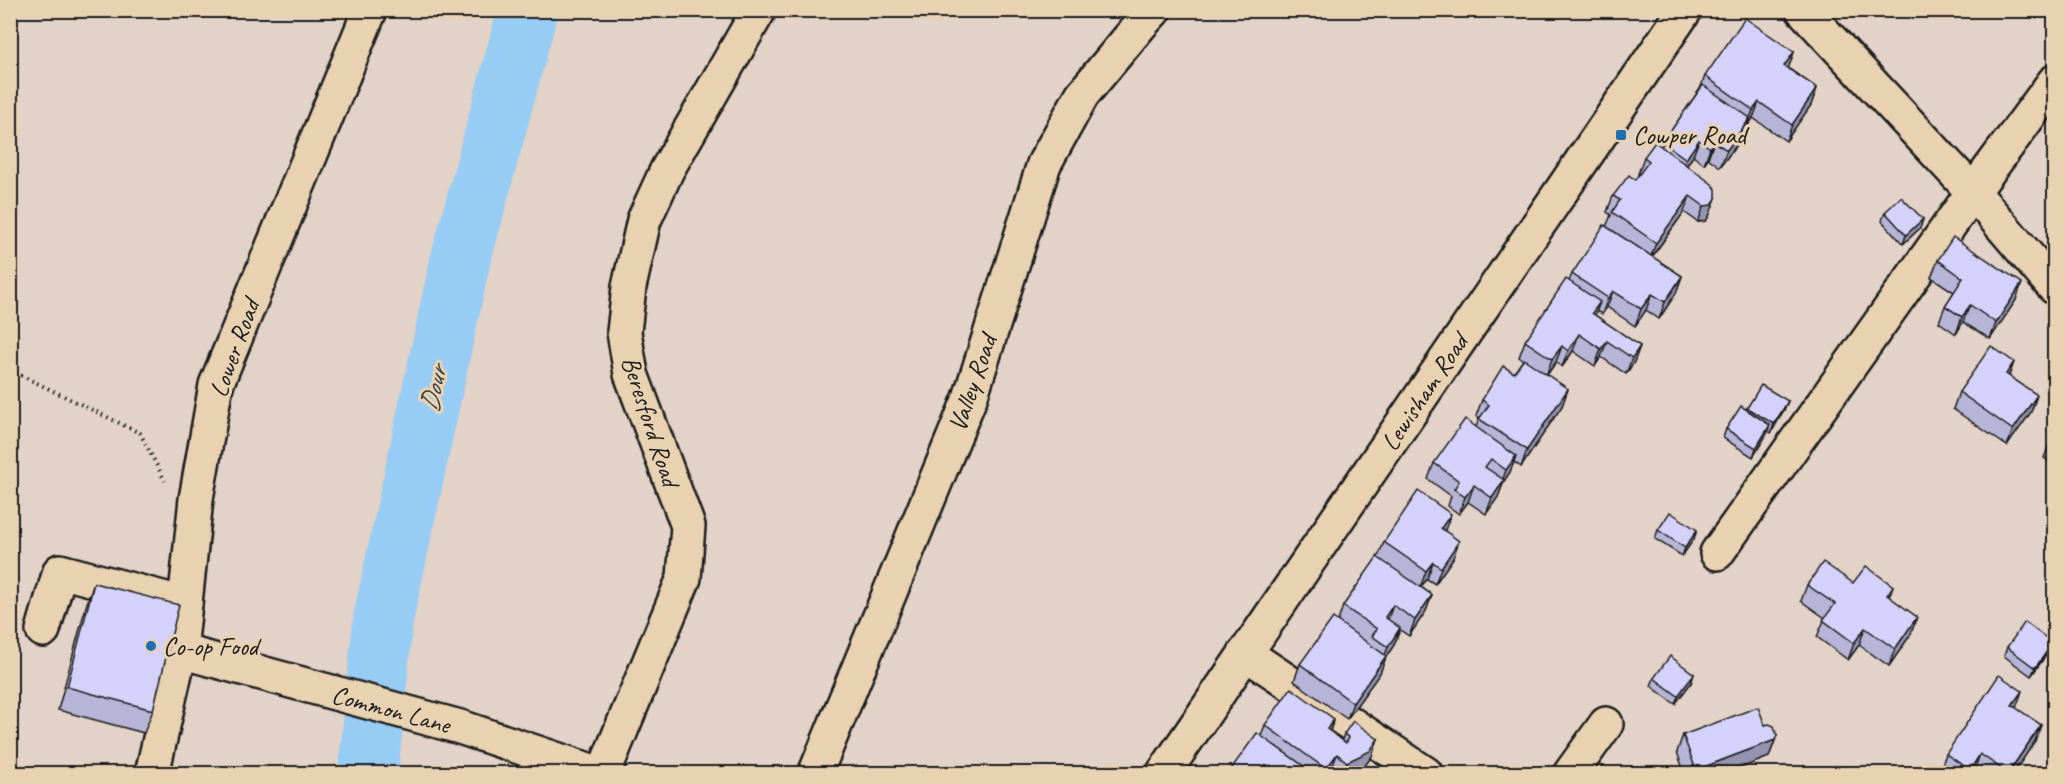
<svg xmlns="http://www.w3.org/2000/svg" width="2065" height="784" viewBox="0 0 2065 784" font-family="Caveat,sans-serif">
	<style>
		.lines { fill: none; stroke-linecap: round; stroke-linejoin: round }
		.river { stroke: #97ccf5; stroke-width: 60 }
		.minor-casing { stroke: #1c1c1c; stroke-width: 38 }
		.path { stroke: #1c1c1c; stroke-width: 4; stroke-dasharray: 1.5 4.5; stroke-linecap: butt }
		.minor { stroke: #e8d2b1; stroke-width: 33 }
		.wall { fill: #b6b5d8; stroke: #1c1c1c; stroke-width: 1.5 }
		.shaded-wall { fill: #9493b0; stroke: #1c1c1c; stroke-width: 1.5 }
		.building { fill: #d4d2fb; stroke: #1c1c1c; stroke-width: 1.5 }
		.poi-dot { fill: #1f6fb2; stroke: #e8d2b1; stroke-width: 2 }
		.labels { text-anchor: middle; stroke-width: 6; stroke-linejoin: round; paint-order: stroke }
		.poi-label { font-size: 26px; fill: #1c1c1c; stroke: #e8d2b1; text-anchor: start }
		.street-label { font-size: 26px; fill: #1c1c1c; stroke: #e8d2b1 }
		.water-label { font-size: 27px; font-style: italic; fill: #353f47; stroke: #e8d2b1 }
	</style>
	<rect width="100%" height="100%" fill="#e2d2c7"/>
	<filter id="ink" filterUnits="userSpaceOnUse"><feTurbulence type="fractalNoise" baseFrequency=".0167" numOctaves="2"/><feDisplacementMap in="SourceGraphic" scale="12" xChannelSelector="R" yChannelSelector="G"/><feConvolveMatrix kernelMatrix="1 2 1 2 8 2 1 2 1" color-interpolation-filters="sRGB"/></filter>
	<g filter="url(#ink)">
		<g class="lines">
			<path class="river" d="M368,774l15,-154 77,-358 68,-252"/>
			<g class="minor-casing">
				<g id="minor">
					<path d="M1803,10l170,182 81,95"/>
					<path d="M1717,553l256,-361 81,-110"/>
					<path d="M43,630l17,-59 125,33"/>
					<path d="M180,651l280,76 140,47"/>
					<path d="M1245,653l181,121"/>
					<path d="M152,774l28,-123 16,-152 20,-114 154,-375"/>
					<path d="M603,774l81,-196 4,-52 -57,-152 -7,-42 5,-45 15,-67 23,-50 92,-160"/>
					<path d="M815,774l155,-376 74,-234 38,-69 59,-71 13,-14"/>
					<path d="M1163,774l522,-764"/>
					<path d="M1570,774l36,-50"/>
				</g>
			</g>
			<path class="path" d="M10,370l130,63 25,48"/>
			<use href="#minor" class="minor"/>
		</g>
		<g class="wall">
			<path d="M1794,52l-6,16 29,20 -6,17 -25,36 -33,-23 -6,9v-1l-3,9 -24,32 -12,-9 -4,6 -11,-8 -6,9 23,49 -4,7 -8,1 -14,-10 -32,45 30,19 -6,17 -17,26 -13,-9 -11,16 -28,-19 -5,7 -6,-3 -1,4 45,31 -6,16 -8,12 -25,-17 -6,9 -22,-15 -11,16 -6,-5 -9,13 21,14 -6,17 -41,61 -7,-5 -4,10 -6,9 -6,16 -12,17 -18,-12 -9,12 -11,-8 3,-10 -23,-17 6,-16 42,-36 3,-8 -3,-3 6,-16 32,-27 9,-13 -4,-3 6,-16 44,-60 3,-7 34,-47 5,-12 -4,-3 6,-16 22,-16 4,-6h-1l6,-17 17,-10 2,-5 37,-53 5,-13z"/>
			<path d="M1885,212l38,7 -3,9 -17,16 -21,-23z"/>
			<path d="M1938,260l78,40 -26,39 -27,-17 -7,12 -17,-12 6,-16 9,-14 -23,-15z"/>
			<path d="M2014,362l-5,14 28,19 -6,17 -24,34 -54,-37 6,-17z"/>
			<path d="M1788,401l-4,9 -13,23 -3,-2 -15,26 -30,-19 3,-9 21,-19v-2z"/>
			<path d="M2055,435v30l-11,-7 6,-16z"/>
			<path d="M1658,530l36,9 -12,17 -27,-17z"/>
			<path d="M1445,531l8,27 -18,26 -8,-5 -6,8 11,8 -6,16 -17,25 -9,-6 -6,15 -8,12 -6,16 -33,46 -53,-38 6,-17 38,-43 5,-15 35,-49 6,-15z"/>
			<path d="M94,583l59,127 -9,23 -86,-23 28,-104z"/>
			<path d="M1853,583l40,3 -4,11 22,37 -22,32 -30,-21 -11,15 -31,-23 8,-19 -24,-17 6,-16z"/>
			<path d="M2053,643l-4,8 -18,25 -27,-20 3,-9z"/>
			<path d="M1694,674l-3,9 -16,21 -24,-18 3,-8z"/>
			<path d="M2015,708l26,17 -6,16 -22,33h-35l-4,-3 -2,3h-28l-4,-4 6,-16z"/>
			<path d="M1334,719l-4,12 12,9 2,-6 28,22 -8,11 -13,7h-16l-4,-3 -2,3h-99l1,-5 30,-33 4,-11z"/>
			<path d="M1765,725l12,10 -8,22 -44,17h-40l-8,-22 6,-17z"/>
		</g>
		<g class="shaded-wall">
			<path d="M1794,52l-6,17 -4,-3z"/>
			<path d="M1817,88l-6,17 -25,36 6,-16z"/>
			<path d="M1759,102l-6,16 -6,9 6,-17z"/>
			<path d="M1750,118l-6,17 -24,32 7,-17z"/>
			<path d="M1699,140l-6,16 -13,19 6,-16z"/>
			<path d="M1714,142l-6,16 -4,6 6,-16z"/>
			<path d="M1690,196l-6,16 -34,47 6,-16z"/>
			<path d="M1716,198l-6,16 -4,7 -8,1 6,-16z"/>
			<path d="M1923,219l-3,9 -17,16 3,-9z"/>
			<path d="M1682,276l-6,17 -17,26 6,-17z"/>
			<path d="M2022,283l-6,17 -26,39 6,-16z"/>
			<path d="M1613,291l-6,16 -5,7 6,-16z"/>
			<path d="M1652,294l-6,16 -11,16 6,-17z"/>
			<path d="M1600,302l-6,16 -2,-5z"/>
			<path d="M1970,305l-7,17 -7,12 6,-17z"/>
			<path d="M1579,334l-6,17 -11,16 6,-16z"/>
			<path d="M1607,341l-6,16 -6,9 6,-17z"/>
			<path d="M1562,346l-6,16 -10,14 6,-17z"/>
			<path d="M1640,346l-6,16 -8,12 6,-16z"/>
			<path d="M2014,362l-6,16 -2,-4z"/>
			<path d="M1568,389l-6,17 -41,61 6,-17z"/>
			<path d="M2037,395l-6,17 -24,34 6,-16z"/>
			<path d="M1788,401l-4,9 -13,23 3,-9z"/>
			<path d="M1770,425l-3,9 -14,23 3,-9z"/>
			<path d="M1516,456l-6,16 -6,9 -6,16 -12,17 6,-16 9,-13 5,-15z"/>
			<path d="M1474,485l-6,17 -9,12 6,-17z"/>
			<path d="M1451,514l-6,16 -10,15 6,-17z"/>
			<path d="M1697,530l-3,9 -12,17 3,-8z"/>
			<path d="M1459,541l-6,17 -18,26 6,-16z"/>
			<path d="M1433,562l-6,17 -7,9 6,-17z"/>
			<path d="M1432,595l-6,16 -17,25 6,-16z"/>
			<path d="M1393,605l-6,17 -2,-5z"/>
			<path d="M1917,617l-6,17 -22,32 6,-17z"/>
			<path d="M1400,628l-6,17 -8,12 -6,16 -33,46 6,-16 29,-41 6,-15z"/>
			<path d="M1865,628l-6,17 -11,15 6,-17z"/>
			<path d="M2053,643l-4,8 -18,25 4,-8z"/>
			<path d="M1694,674l-3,9 -16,21 3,-8z"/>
			<path d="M2022,691l-6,17 -4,-3z"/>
			<path d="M1334,719l-6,17 -1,-7z"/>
			<path d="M2041,725l-6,16 -22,33h-5z"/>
			<path d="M1378,739l-6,17 -8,11 -13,7h-8l4,-12z"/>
			<path d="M1775,740l-6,17 -44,17h-30l1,-4z"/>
			<path d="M1337,754l-6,17 -2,3h-5l2,-5z"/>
			<path d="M1980,754l-6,17 -2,3h-4l2,-4z"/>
		</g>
		<g class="building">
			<path d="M1745,18l49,34 -10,14 33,22 -25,37 -33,-23 -6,8 -48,-34z"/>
			<path d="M1703,85l47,33 -23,32 -13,-8 -4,6 -11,-8 -13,19 -23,-17z"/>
			<path d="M1655,142l57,42 4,5v9l-4,7 -8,1 -14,-10 -34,47 -44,-31 8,-12 -7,-4 16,-21 6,5 14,-19 -5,-4z"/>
			<path d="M1901,197l22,22 -17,16 -21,-23z"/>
			<path d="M1604,225l78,51 -17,26 -13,-8 -11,15 -28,-18 -5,7 -36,-24z"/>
			<path d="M1953,237l69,46 -26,40 -26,-18 -8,12 -17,-11 18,-28 -25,-18z"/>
			<path d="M1566,279l34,23 -8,11 48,33 -8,12 -25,-17 -6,8 -22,-15 -11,17 -6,-5 -10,13 -27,-18z"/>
			<path d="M1991,346l23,16 -8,12 31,21 -24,35 -54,-38z"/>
			<path d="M1524,359l44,30 -41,61 -48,-31 10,-14 -7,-5 21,-34 11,7z"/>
			<path d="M1761,385l27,16 -14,23 -27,-16z"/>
			<path d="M1741,406l29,19 -14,23 -30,-19z"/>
			<path d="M1465,419l51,37 -10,14 -15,-11 -6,8 19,13 -12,18 -18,-13 -9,12 -11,-8 5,-8 -25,-18z"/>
			<path d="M2055,435v10l-5,-3z"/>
			<path d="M1418,491l33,23 -10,14 18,13 -18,27 -8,-6 -7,9 -42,-29z"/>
			<path d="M1670,512l27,18 -12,18 -27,-18z"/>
			<path d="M1377,557l55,38 -17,25 -22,-15 -8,12 15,11 -12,19 -16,-11 5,-7 -34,-23z"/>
			<path d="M1823,562l30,21 13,-17 27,20 -6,9 30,22 -22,32 -30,-21 -11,15 -31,-23 12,-16 -28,-19z"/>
			<path d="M94,583l85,22 -26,105 -86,-23z"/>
			<path d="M1333,618l53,38 -33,47 -53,-39z"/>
			<path d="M2025,622l28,21 -18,25 -28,-21z"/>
			<path d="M1670,656l24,18 -16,22 -24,-18z"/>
			<path d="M1999,675l23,16 -10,14 29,20 -33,48 -28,-19 -10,16 -24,-16z"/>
			<path d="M1291,688l43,31 -7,10 19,14 3,-5 -5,-4 9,-13 25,18 -8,12 -23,11 -10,-8 -11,15 -61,-44z"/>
			<path d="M1758,707l7,18 4,-1 5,2 3,9 -2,5 -79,30 -13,-35z"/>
			<path d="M1257,733l58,41h-23l-8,-6 -4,6h-42l-7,-5z"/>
		</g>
	</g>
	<g class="poi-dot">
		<rect x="1615" y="129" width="12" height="12" rx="3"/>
		<circle cx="151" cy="646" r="6"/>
	</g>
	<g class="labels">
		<g class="poi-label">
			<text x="1633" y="144">Cowper Road</text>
			<text x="163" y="655">Co-op Food</text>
		</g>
		<g class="street-label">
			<text transform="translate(234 348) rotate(-70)" y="9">Lower Road</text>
			<text transform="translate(972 383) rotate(-71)" y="9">Valley Road</text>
			<text transform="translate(1424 392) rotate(-56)" y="9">Lewisham Road</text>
			<text transform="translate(651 421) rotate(72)" y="9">Beresford Road</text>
			<text transform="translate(391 709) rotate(15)" y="9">Common Lane</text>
		</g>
		<g class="water-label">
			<text transform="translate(433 389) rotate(-78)" y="9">Dour</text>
		</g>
	</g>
	<rect width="2065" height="784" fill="none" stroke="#e8d2b1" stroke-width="36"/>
	<rect x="18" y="18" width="2029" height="748" fill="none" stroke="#1c1c1c" stroke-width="2" filter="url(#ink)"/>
</svg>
